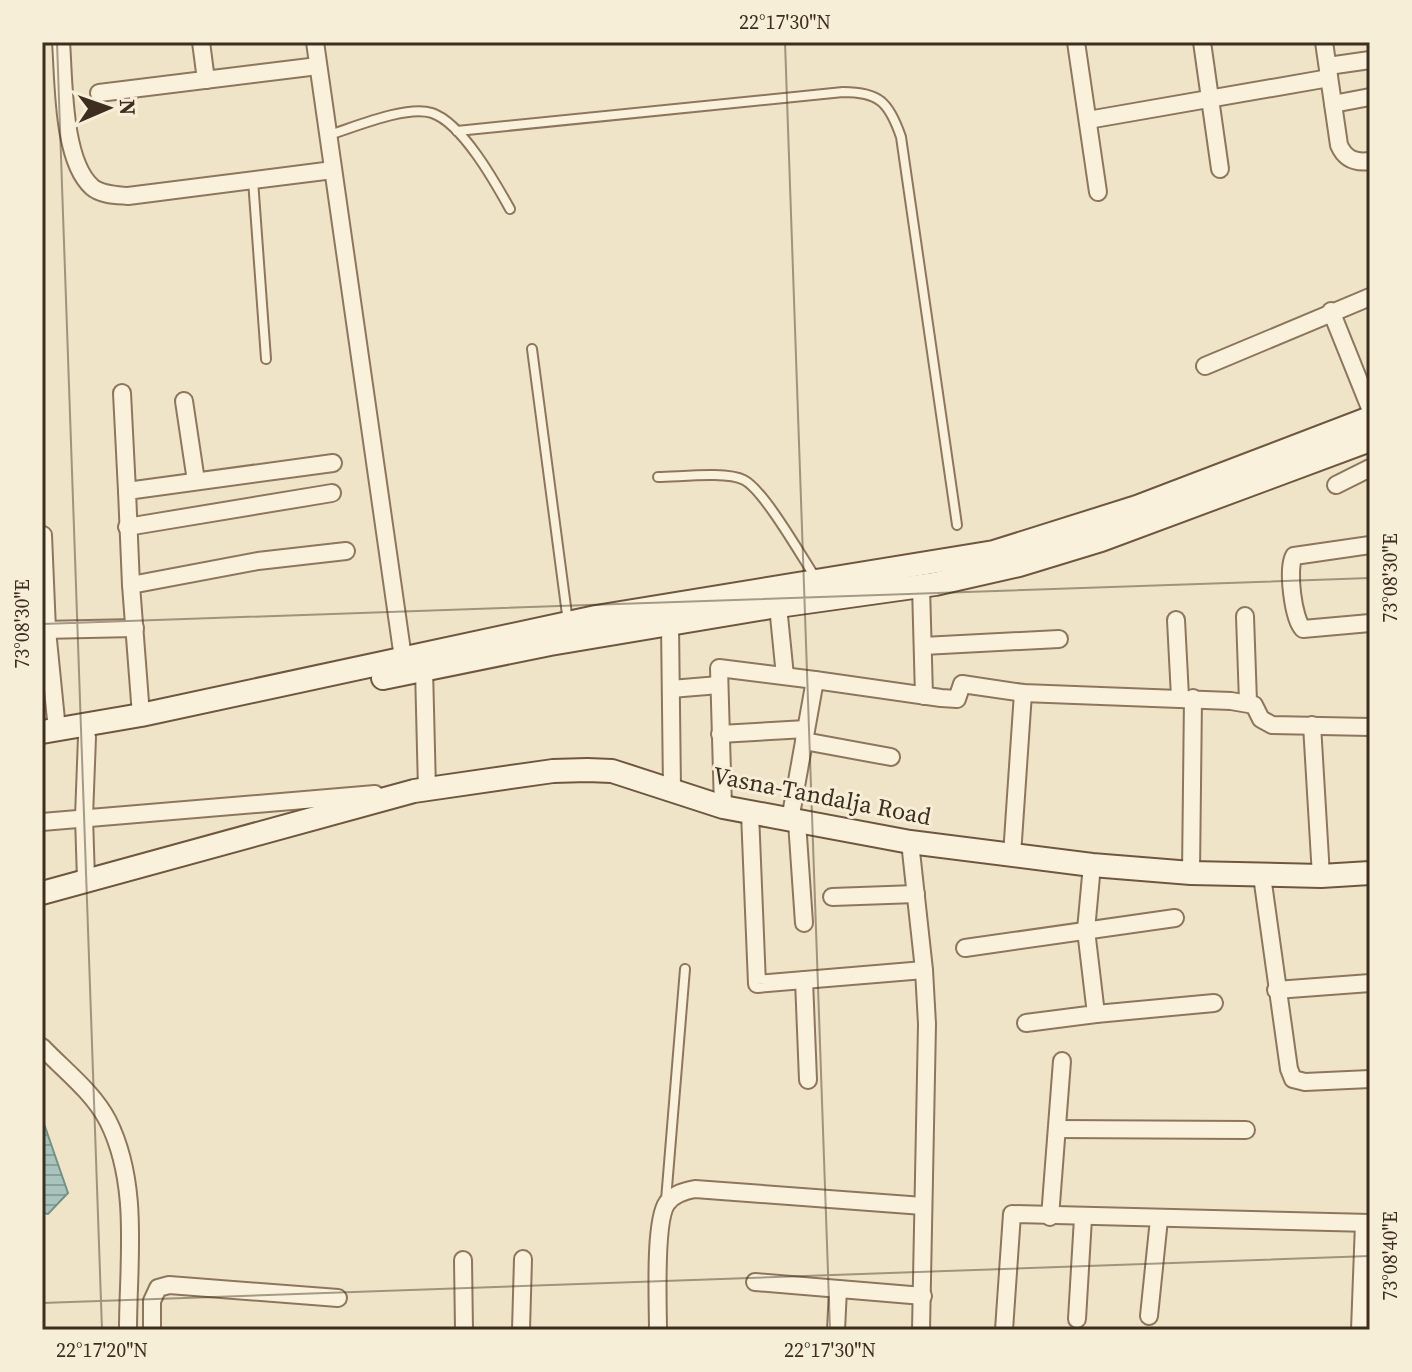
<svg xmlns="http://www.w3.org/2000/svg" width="1412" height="1372" viewBox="0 0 1412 1372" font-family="'Source Serif 4',serif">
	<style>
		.water { fill: url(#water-rules); stroke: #6f938a; stroke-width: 2 }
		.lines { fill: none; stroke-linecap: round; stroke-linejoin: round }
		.lane-casing { stroke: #8d765c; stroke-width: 12 }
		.street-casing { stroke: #8d765c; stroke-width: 20 }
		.secondary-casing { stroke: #6f573f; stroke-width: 26 }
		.lane { stroke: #faf1dc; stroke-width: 8 }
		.street { stroke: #faf1dc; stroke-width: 16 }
		.secondary { stroke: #faf1dc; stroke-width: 22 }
		.ticks { fill: none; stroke: #3d2e20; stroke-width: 2; stroke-opacity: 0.45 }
		.labels { text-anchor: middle; stroke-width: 6; stroke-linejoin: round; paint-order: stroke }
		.street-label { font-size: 24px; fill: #3d2e20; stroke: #f7eed8 }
		.neatline { fill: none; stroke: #3d2e20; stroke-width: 3 }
		.ticks-label { font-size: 20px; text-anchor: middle; fill: #3d2e20 }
	</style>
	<defs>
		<pattern id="water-rules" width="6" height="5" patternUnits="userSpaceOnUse" patternTransform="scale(2)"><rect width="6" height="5" fill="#a9c4bc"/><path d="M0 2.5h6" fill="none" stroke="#8ba098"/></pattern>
	</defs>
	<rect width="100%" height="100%" fill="#f0e4c8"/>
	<path class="water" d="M42,1118l26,75 -20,21 -6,-1z"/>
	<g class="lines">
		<g class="lane-casing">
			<g id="lane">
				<path d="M457,131l386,-39c36,0 46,10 58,45l56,388"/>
				<path d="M329,135c26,-8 77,-30 103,-22 30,10 63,69 78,96"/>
				<path d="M253,180l13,179"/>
				<path d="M532,349l36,273"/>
				<path d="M658,477c21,0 68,-6 86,3 20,10 59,79 73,100"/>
				<path d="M666,1200l19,-231"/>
			</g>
		</g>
		<g class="street-casing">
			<g id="street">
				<path d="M61,42c3,38 1,118 31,145 9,8 25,8 36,9l205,-26"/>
				<path d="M201,42l5,38"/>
				<path d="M315,42l88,616"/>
				<path d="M1076,42l22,150"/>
				<path d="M1202,42l18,127"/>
				<path d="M1324,42l15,103c6,14 16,18 31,16"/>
				<path d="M1328,66l42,-6"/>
				<path d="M99,93l219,-27"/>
				<path d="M1333,104l37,-7"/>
				<path d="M1088,120l241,-42"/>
				<path d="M1331,311l39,97"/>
				<path d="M1205,366l165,-69"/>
				<path d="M122,393l5,98"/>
				<path d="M184,401l12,80"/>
				<path d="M1336,485l34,-17"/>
				<path d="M127,527l205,-34"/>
				<path d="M43,535l4,95 10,100"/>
				<path d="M1370,545l-76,11c-7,13 -1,63 9,73l67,-6"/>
				<path d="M131,585l-4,-94 206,-28"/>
				<path d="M921,586l3,110"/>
				<path d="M778,606l7,70"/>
				<path d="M1245,616l3,86"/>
				<path d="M1176,620l4,77"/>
				<path d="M670,624l2,165"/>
				<path d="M42,630l93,-2"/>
				<path d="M923,646l136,-7"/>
				<path d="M424,669l3,121"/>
				<path d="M671,689l48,-4"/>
				<path d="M141,715l-10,-130 127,-24 88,-10"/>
				<path d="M1312,725l9,151"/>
				<path d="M720,734l86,-5"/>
				<path d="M804,741l87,16"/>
				<path d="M723,807l-4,-139 96,12"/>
				<path d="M750,813l7,171 167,-14"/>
				<path d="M790,820l25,-140 126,18 16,1 5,-15 61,9 208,8 23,4 7,14 11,6 98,2"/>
				<path d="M42,822l333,-28"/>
				<path d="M797,822l7,101"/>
				<path d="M910,842l14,128 3,54 -6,306"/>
				<path d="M1012,855l11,-162"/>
				<path d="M1191,873l2,-175"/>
				<path d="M1262,876l27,193 4,10 12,3 65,-3"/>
				<path d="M86,880l-2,-63 3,-80"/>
				<path d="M832,897l84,-3"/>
				<path d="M965,948l210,-30"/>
				<path d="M804,980l4,100"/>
				<path d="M1276,990l94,-7"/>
				<path d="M1096,1014l118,-11"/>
				<path d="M1026,1023l70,-9 -10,-84 6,-65"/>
				<path d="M42,1047c23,24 51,45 66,74 32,64 20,140 20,209"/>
				<path d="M1057,1129l189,1"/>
				<path d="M1050,1217l12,-156"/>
				<path d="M463,1260l1,70"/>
				<path d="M755,1282l168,14"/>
				<path d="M1149,1316l10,-97"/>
				<path d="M1077,1319l6,-101"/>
				<path d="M152,1330v-29l6,-13 11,-3 169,13"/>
				<path d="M521,1330l2,-71"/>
				<path d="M658,1330c0,-26 -4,-109 9,-127 7,-9 17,-12 28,-14l228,17"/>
				<path d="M836,1330l2,-41"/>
				<path d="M1004,1330l8,-116 358,9"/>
				<path d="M1360,1330l4,-107"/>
			</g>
		</g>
		<g class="secondary-casing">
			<g id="secondary">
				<path d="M383,678l167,-34 221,-37 164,-23 84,-19 82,-25 269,-100"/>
				<path d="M42,732l99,-17 455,-98 398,-65 143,-45 233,-89"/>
				<path d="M42,893l372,-102 139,-20 34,-1 25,1 111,36 187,35 182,23 99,8 130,3 49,-3"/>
			</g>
		</g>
		<use href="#lane" class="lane"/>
		<use href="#street" class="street"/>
		<use href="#secondary" class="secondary"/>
	</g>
	<path class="ticks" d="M57,42l45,1288M785,42l45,1288M42,624l1328,-46M42,1303l1328,-47"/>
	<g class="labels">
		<g class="street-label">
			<text transform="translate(822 796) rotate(11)" y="8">Vasna-Tandalja Road</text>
		</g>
	</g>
	<rect width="1412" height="1372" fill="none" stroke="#f7eed8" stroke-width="88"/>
	<g transform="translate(108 108) rotate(88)" stroke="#f7eed8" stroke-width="6" paint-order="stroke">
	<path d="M0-6L14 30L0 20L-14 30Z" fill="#3d2e20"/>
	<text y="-12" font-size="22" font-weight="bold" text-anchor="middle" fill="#3d2e20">N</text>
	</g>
	<rect x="44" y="44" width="1324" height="1284" class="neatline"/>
	<g class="ticks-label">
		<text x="785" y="29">22°17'30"N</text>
		<text transform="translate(1390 578) rotate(-90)" y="7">73°08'30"E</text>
		<text transform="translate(22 624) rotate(-90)" y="7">73°08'30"E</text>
		<text transform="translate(1390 1256) rotate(-90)" y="7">73°08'40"E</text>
		<text x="102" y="1357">22°17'20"N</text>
		<text x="830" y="1357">22°17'30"N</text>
	</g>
</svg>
